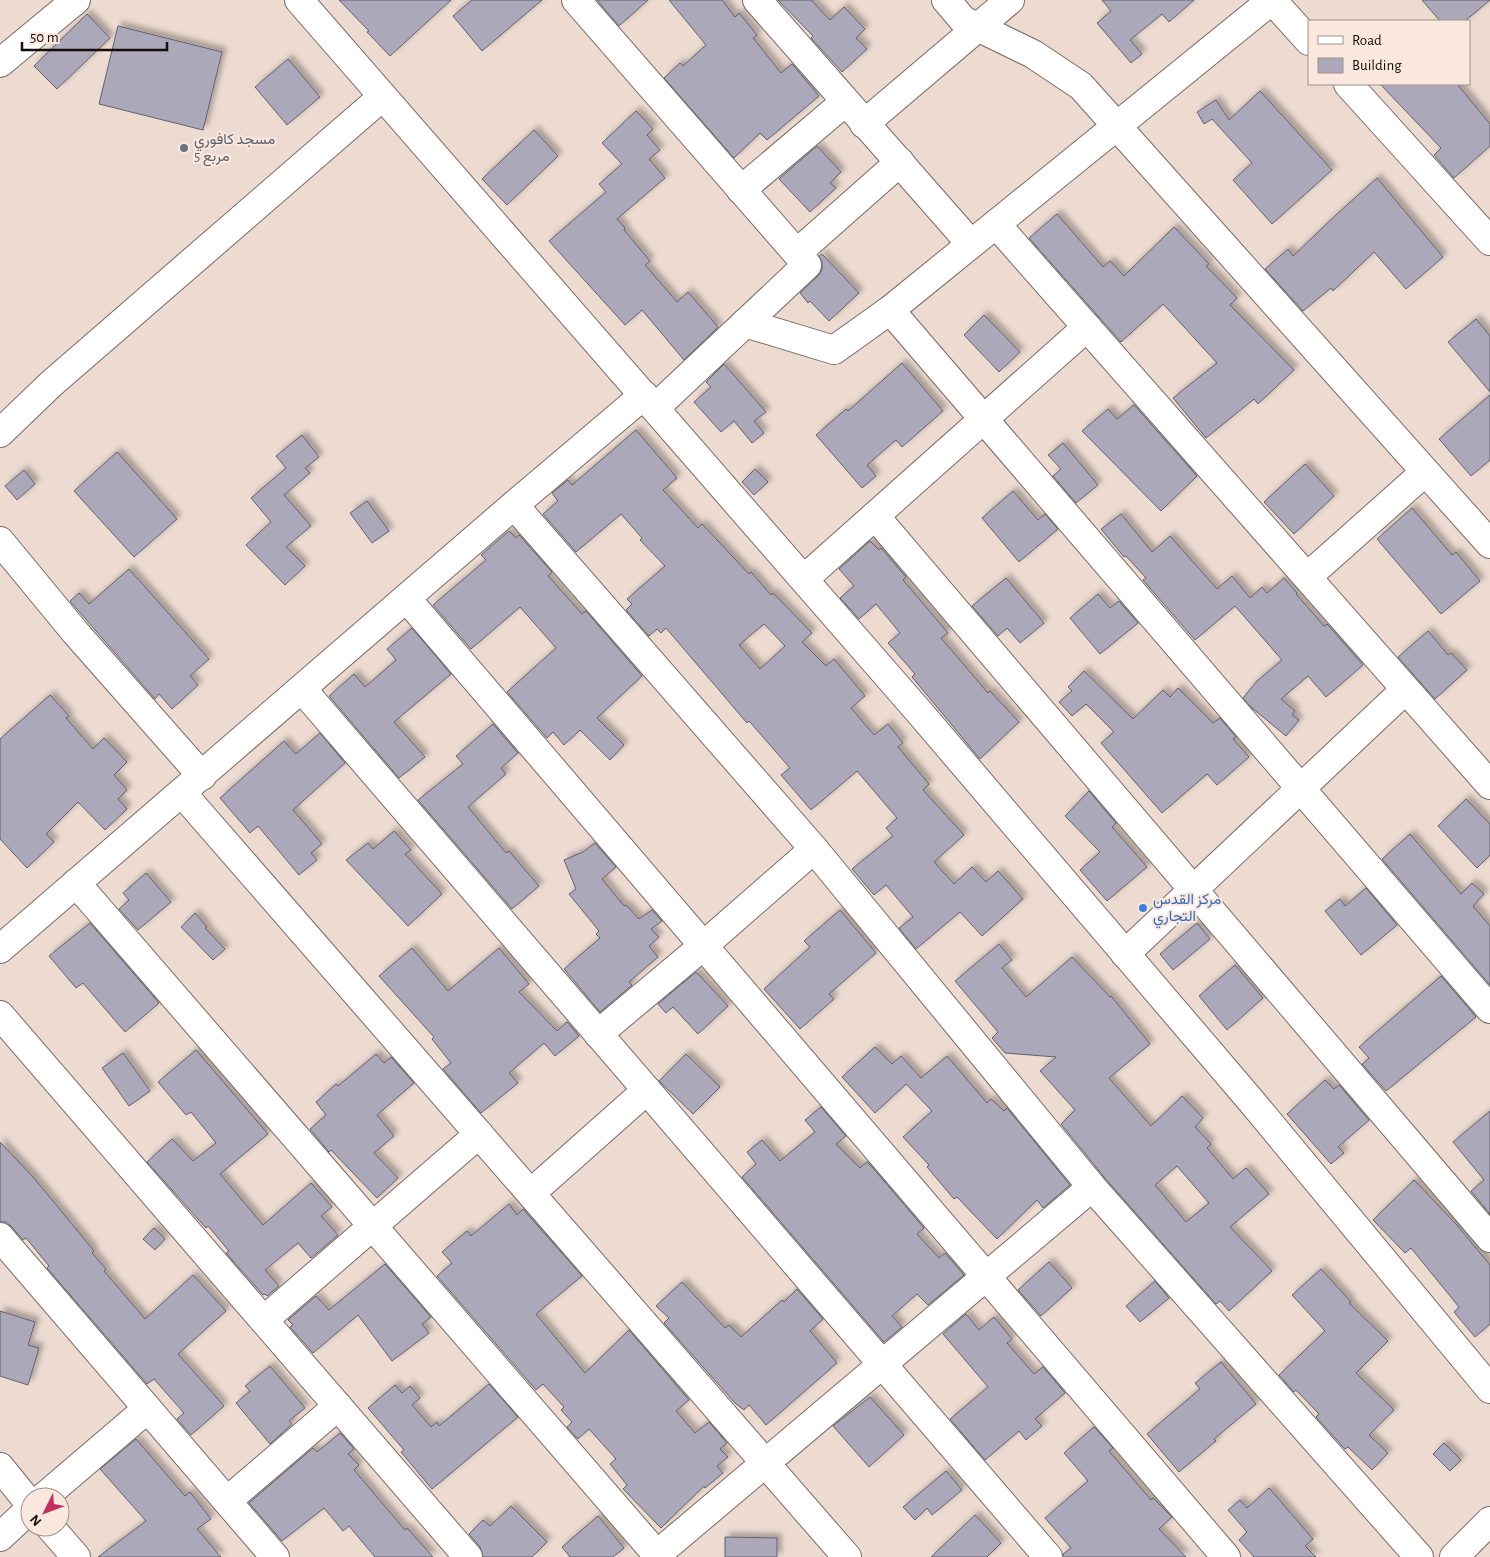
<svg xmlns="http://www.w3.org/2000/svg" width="1490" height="1557" viewBox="0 0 1490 1557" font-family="'Alegreya Sans',Vazirmatn,sans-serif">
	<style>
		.building { fill: #aba9b9; stroke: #62606e; fill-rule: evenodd; filter: url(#shadow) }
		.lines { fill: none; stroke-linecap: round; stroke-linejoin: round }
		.minor-casing { stroke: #796a62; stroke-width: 30 }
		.minor { stroke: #fff; stroke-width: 28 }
		.worship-dot { fill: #6b7280; stroke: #fae8df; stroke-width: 2 }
		.shop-dot { fill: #3f7fe0; stroke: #fae8df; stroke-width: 2 }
		.labels { text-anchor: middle; stroke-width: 4; stroke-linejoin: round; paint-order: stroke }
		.worship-label { font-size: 15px; fill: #5b616d; stroke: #fae8df; text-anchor: start }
		.shop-label { font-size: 15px; fill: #366cbe; stroke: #fae8df; text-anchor: start }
	</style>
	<defs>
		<filter id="shadow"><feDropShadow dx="4.5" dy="-4.5" stdDeviation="2.5" flood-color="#0004"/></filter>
	</defs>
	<rect width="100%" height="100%" fill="#eddbd2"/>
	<g class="building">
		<path d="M339,0h112l-61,56 -23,-24 2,-1z"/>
		<path d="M472,0h70l-60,51 -29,-35z"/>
		<path d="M597,0h51l-29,26z"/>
		<path d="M669,0h53l13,17 4,-4 18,22 -4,3 28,35 11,-9 27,32 -52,44 -7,-7 -26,25 -70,-80 16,-15 3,3 23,-21z"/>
		<path d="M778,0h33l19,20 14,-13 21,22 -9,9 11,11 -25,23 -31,-34 2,-2z"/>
		<path d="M1102,0h92l-25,22 -7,-8 -32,26 12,14 -11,9 -34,-40 14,-12z"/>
		<path d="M1422,0h68l-25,21h-25z"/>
		<path d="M87,14l23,24 -53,51 -23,-23z"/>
		<path d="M118,26l104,26 -19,78 -104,-26z"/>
		<path d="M288,59l32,38 -33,28 -32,-38z"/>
		<path d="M1380,84h77l33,40v22l-36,32 -20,-23 7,-7z"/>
		<path d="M1260,91l72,79 -60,54 -39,-44 19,-17 -40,-44 -8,5 -7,-12 19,-12 13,20z"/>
		<path d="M636,111l17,18 -6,6 13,15 -11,9 16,19 -48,41 8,9 -1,2 26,31 -5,4 32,37 11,-10 30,35 -34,33 -42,-50 -17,15 -76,-84 57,-49 -7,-8 23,-20 -20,-21z"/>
		<path d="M534,130l24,26 -51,49 -25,-26z"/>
		<path d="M817,146l24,26 -11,11 6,5 -26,24 -31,-33z"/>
		<path d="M1377,178l66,79 -37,32 -32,-37 -41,39 -2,-3 -28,23 -38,-42 23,-20 5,7 44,-42z"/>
		<path d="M1057,214l46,53 7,-6 14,15 50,-49 35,37 -3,2 31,32 -7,7 64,65 -36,34 -4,-5 -48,39 -33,-40 44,-35 -54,-59 -42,38 -92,-104z"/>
		<path d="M822,254l37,39 -30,28 -19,-20 -2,2 -8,-10 18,-17 4,-6v-8l-3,-6z"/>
		<path d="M984,315l36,37 -21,20 -35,-37z"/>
		<path d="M1476,319l14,17v56l-42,-50z"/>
		<path d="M902,363l41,48 -41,36 -6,-7 -29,25 9,11 -14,12 -46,-53 30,-26 2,2z"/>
		<path d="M724,364l42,48 -12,9 10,12 -12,10 -18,-22 -13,11 -27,-30 17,-15 -5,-5z"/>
		<path d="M1490,395v65l-19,16 -32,-37z"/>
		<path d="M1134,405l63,71 -36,35 -79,-80 26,-22 9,10z"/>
		<path d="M636,430l41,48 -14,12 35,38 4,-4 47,50 2,-2 20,23 2,-2 39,40 -10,9 24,24 8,-7 31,37 -14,12 23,27 14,-11 15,19 -5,4 31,37 -6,6 41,45 -30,27 20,22 18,-17 14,15 12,-11 25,28 -41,37 -22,-24 -44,37 -17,-21 14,-11 -27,-32 -12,10 -22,-26 41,-33 -7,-8 11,-10 -40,-47 -46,39 -30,-35 9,-7 -41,-47 -2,2 -81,-95 -5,5 -4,-4 -8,7 -23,-26 6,-6 -5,-5 38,-33 -25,-26 2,-2 -21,-24 -45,38 -33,-38 15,-13 -6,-8 16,-13 4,5zM764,624l21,22 -25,23 -21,-24z"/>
		<path d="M302,435l17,22 -14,11 5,5 -26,22 27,31 -25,21 19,19 -20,19 -39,-40 25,-23 -20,-24 35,-30 -10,-12z"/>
		<path d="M1063,443l35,42 -22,18 -23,-27 8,-7 -13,-14z"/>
		<path d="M117,452l60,67 -43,38 -60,-66z"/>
		<path d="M1305,464l29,32 -40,38 -30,-32z"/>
		<path d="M755,469l13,13 -14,13 -12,-13z"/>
		<path d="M24,470l11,14 -18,16 -12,-14z"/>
		<path d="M1013,491l25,29 7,-6 13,15 -39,33 -37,-44z"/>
		<path d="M367,501l22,30 -17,12 -22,-30z"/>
		<path d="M1412,508l40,47 4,-3 24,29 -39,33 -64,-75z"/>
		<path d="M1121,514l31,38 18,-16 47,53 15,-13 18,22 12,-11 5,6 17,-15 13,15 -1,1 28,32 3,-2 36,41 -37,32 -18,-21 -27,23 14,12 -3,4 7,5 -13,16 -34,-28 -9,-10 14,-17 25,-21 -47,-54 -40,34 -52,-60 3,-2 -20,-22 -2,1 -23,-28z"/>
		<path d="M509,531l7,7 3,-3 33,37 -4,4 34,38 4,-3 56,65 -45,42 27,27 -14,15 -30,-30 -16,15 -11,-13 -6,6 -40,-46 49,-44 -36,-41 -49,42 -38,-44 53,-45 -5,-5z"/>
		<path d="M870,541l9,9 2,-2 25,29 -3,3 45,53 -7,5 47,55 2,-2 29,31 -39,37 -68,-82 3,-3 -27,-31 12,-10 -24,-29 -17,15 -19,-21 14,-12 -15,-17z"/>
		<path d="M129,569l80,90 -19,17 8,9 -26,24 -13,-15 -4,5 -85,-98 9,-8 10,11z"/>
		<path d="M1006,578l38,45 -24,20 -13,-15 -9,8 -26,-30z"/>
		<path d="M1098,594l12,14 9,-7 19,22 -38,31 -30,-36z"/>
		<path d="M412,628l39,46 -57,48 31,35 -26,21 -70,-82 25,-22 11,13 31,-27 -9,-11z"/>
		<path d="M1428,631l20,24 3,-2 16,17 -32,29 -37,-42z"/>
		<path d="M1084,671l49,48 30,-29 7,7 8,-9 35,35 7,-5 16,19 -3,2 16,18 -32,28 -10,-11 -45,39 -61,-70 13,-11 -28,-28 -14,12 -13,-14 13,-11 -4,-4z"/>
		<path d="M50,695l19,21 -3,2 27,31 11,-11 23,24 -13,13 13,15 -9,9 9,10 -22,21 -27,-28 -32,32 8,8 -27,26 -27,-29v-100z"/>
		<path d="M493,724l25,29 -17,15 5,6 -38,33 38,46 3,-2 30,35 -27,23 -94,-109 45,-36 -7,-8z"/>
		<path d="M320,733l25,30 -52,47 29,34 -11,9 6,7 -18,15 -41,-49 -8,7 -30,-35 64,-57 12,13z"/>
		<path d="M1089,791l27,32 -4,4 35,40 -40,34 -27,-31 20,-18 -35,-36z"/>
		<path d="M1466,799l24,25v31l-13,13 -39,-42z"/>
		<path d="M394,831l17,19 -6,4 37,40 -34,32 -62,-66 22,-17 5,6z"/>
		<path d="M1410,834l51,60 11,-11 12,11 -11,12 17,20v59l-108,-126z"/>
		<path d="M595,843l21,24 -14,12 22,27 2,-1 13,14 13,-9 10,11 -11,8 8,8 -10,9 9,11 -29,25 3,3 -32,27 -36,-43 36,-31 -4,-4 3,-3 -30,-37 7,-5 -12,-29 19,-8z"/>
		<path d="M146,873l25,29 -33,28 -19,-21 10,-9 -6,-7z"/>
		<path d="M1366,888l31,37 -36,30 -36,-44 15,-12 5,7z"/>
		<path d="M840,910l36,43 -47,41 5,5 -34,30 -36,-40 46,-42 -6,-6z"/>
		<path d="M195,913l12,14 -2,1 20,21 -12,11 -32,-33z"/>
		<path d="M90,923l69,80 -34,29 -42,-49 -7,5 -27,-32z"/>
		<path d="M1197,923l13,16 -37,31 -13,-16z"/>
		<path d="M999,944l13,16 -10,8 24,29 46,-40 38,40 1,-1 39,48 -41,34 42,48 31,-30 21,22 -8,9 16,17 -4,4 26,31 13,-11 23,26 -39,33 42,44 -43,40 -9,-10 -4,3 -112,-127 -43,-53 14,-14 -35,-39 16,-14 -51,-4 -13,-15 6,-6 -43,-51zM1177,1166l32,37 -23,19 -31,-37z"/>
		<path d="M412,948l36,43 51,-43 30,36 -10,8 38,39 10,-9 12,14 -24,20 -11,-13 -35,30 9,10 -37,30 -38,-44 8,-6 -19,-24 2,-2 -55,-61z"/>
		<path d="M1235,965l28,33 -36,32 -28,-34z"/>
		<path d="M696,972l32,34 -30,28 -25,-27 -7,6 -8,-9z"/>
		<path d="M1441,976l35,41 -90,74 -24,-27 7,-6 -10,-11z"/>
		<path d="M875,1047l17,17 9,-8 20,22 26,-22 40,47 4,-4 13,12 3,-3 63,77 -27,23 -6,-8 -40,39 -40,-42 -3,2 -27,-32 2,-2 -26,-28 29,-26 -26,-27 -31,29 -33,-36z"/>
		<path d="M196,1050l72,84 -48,40 43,51 48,-42 21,24 -11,9 17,19 -27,23 -13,-15 -33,27 14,16 -12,10 -2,-2 -2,1 -37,-42 3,-2 -21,-25 -2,2 -59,-66 25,-23 21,22 23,-18 -25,-31 -5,3 -28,-33z"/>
		<path d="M123,1053l27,38 -21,15 -27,-38z"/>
		<path d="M376,1054l8,9 7,-6 23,26 -37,32 17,21 -20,17 24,25 -21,20 -46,-48 -2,2 -19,-23 16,-14 -10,-13 20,-18 2,2z"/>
		<path d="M686,1054l34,33 -27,27 -34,-33z"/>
		<path d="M1325,1080l9,9 5,-4 30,35 -31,27 6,6 -13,11 -44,-50z"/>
		<path d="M821,1107l25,29 -10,8 24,24 7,-6 5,5 52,61 -7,6 22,24 6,-5 19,22 -36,30 -11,-11 -25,22 10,11 -18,15 -142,-165 14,-13 -9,-12 15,-12 18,21 35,-29 -10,-12z"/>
		<path d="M1490,1111v103l-19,-23 13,-11 -31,-38z"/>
		<path d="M0,1142l34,36 60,73 -2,2 14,16 -2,2 41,48 48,-44 33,36 -48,43 46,52 -33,29 -14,-16 7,-6 -30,-34 -7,5 -100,-116 2,-2 -23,-28 -3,2 -12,-14 -5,-4h-6z"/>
		<path d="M1414,1180l42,44 34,41v59l-15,13 -21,-25 5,-5 -48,-59 -6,5 -32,-33z"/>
		<path d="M509,1204l8,11 6,-6 59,67 -46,38 49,59 44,-43 60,70 -13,11 19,22 14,-11 18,21 -7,6 8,8 -11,9 6,7 -18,15 -1,-2 -43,42 -38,-39 4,-4 -17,-21 6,-5 -27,-30 -11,10 -11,-12 5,-5 -11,-12 3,-3 -21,-23 -7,6 -99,-114 15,-13 -10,-11 25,-21 4,5z"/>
		<path d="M154,1228l11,11 -10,11 -12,-11z"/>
		<path d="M1049,1262l23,26 -31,28 -23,-26z"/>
		<path d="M385,1264l46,53 -9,7 7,9 -37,28 -34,-46 -45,38 -23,-26 3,-2 -5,-5 28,-24 13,14z"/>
		<path d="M1321,1269l30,33 -2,1 39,38 -32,32 38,37 -25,25 19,18 -16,17 -24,-23 -3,2 -29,-32 3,-3 -23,-24 -2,2 -15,-17 46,-44 -33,-36z"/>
		<path d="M1155,1281l14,17 -29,24 -14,-16z"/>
		<path d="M682,1282l43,46 4,-3 12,12 41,-37 2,2 13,-13 26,30 -13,12 27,32 -71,62 -17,-20 -5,5 -9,-7 -71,-80 5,-5 -13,-12z"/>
		<path d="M0,1311l35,11 -7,23 11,3 -11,37 -28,-9z"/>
		<path d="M966,1314l13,16 15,-13 18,22 -5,4 27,31 9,-7 22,26 -30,26 7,7 -16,14 -7,-9 -34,29 -35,-41 38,-32 -45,-53z"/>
		<path d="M1221,1362l35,42 -42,35 2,2 -37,31 -32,-38 53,-45 -5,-6z"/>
		<path d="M270,1366l35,42 -16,13 3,3 -22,20 -34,-41 14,-12 -5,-5z"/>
		<path d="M489,1384l29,33 -86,72 -31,-37 3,-2 -36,-42 27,-23 7,8 8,-7 10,12 -8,7 19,22 6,-5 2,4z"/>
		<path d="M870,1397l34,38 -35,32 -36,-41z"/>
		<path d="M1094,1427l19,21 -4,3 42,49 2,-2 19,19 -13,12 27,28h-123v-3l8,-6 -26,-30 43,-37 -24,-28z"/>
		<path d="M340,1433l14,16 -6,5 11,11 -5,5 51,60 2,-2 26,29h-58l-26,-31 -6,5 -19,-23 -42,33 -33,-38 64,-55 4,4z"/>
		<path d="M136,1439l49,57 5,-4 21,27 -14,10 24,28h-123l48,-36 -46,-52z"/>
		<path d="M1444,1443l17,17 -11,11 -17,-17z"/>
		<path d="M946,1471l16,19 -30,25 -5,-7 -12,12 -12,-13z"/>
		<path d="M1269,1488l44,51 -8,7 11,11h-62l-15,-17 8,-8 -19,-22 12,-10 7,8z"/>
		<path d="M511,1506l36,36 -15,15h-49l-3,-10 -11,-13 14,-14 7,6z"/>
		<path d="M975,1515l26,28 -14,14h-56z"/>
		<path d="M598,1516l26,32 -11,9h-43l-8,-10z"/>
		<path d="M725,1537l52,1v19h-52z"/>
	</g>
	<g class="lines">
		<g class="minor-casing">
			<g id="minor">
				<path d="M299,0l621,713 332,389 238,287"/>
				<path d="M576,0l231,265 -152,143"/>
				<path d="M757,0l214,244"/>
				<path d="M946,0l17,20 70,34 48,32 409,458"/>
				<path d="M0,63l76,-63"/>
				<path d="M1348,84l142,157"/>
				<path d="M864,124l146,-124"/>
				<path d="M741,190l104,-88"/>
				<path d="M996,224l494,561"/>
				<path d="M797,253l103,-91"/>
				<path d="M890,310l600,699"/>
				<path d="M745,323l89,27 56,-40 382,-310 37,41"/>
				<path d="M0,433l51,-49 331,-287"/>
				<path d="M514,505l300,344 278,338 327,370"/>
				<path d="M875,516l615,722"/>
				<path d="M0,541l75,91 127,144"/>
				<path d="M1307,577l118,-105"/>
				<path d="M804,579l283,-252"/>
				<path d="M407,599l819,958"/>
				<path d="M302,689l746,868"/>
				<path d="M182,793l665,764"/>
				<path d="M76,883l583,674"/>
				<path d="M0,949l514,-444 130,-110"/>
				<path d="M1125,954l280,-264"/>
				<path d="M0,1015l468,542"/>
				<path d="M598,1034l105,-88 111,-97"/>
				<path d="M531,1193l116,-103"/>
				<path d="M0,1237l275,320"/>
				<path d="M264,1320l215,-186"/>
				<path d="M0,1467l30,37"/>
				<path d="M44,1497l103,-88"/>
				<path d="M227,1501l111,-95"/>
				<path d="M50,1527l26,30"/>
				<path d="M0,1537l30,-28"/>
				<path d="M654,1557l438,-370"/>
				<path d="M1454,1557l36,-36"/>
			</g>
		</g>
		<use href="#minor" class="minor"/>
	</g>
	<circle class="worship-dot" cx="184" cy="148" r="5"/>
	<circle class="shop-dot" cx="1143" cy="908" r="5"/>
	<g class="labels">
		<g class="worship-label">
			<text x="194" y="144">مسجد كافوري<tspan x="194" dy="17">مربع 5</tspan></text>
		</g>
		<g class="shop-label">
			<text x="1153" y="904">مركز القدس<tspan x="1153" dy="17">التجاري</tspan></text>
		</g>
	</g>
	<rect x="1308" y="20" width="162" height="65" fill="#fae8df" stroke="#9e918a"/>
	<rect x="1318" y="36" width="25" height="8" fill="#ffffff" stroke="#9e918a"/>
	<text x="1352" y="45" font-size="15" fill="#140e0b">Road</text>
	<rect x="1318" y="58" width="25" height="15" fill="#aba9b9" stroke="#9e918a"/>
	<text x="1352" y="70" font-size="15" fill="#140e0b">Building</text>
	<g transform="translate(45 1512) rotate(228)"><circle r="24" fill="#fae8df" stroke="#9e918a"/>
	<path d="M0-4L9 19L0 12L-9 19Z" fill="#c0325e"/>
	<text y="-8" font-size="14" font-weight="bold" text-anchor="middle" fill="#140e0b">N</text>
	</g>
	<path d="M22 42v8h145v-8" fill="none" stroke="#140e0b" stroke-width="2.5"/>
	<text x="30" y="42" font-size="15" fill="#140e0b" stroke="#fae8df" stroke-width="4" paint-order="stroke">50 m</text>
</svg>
